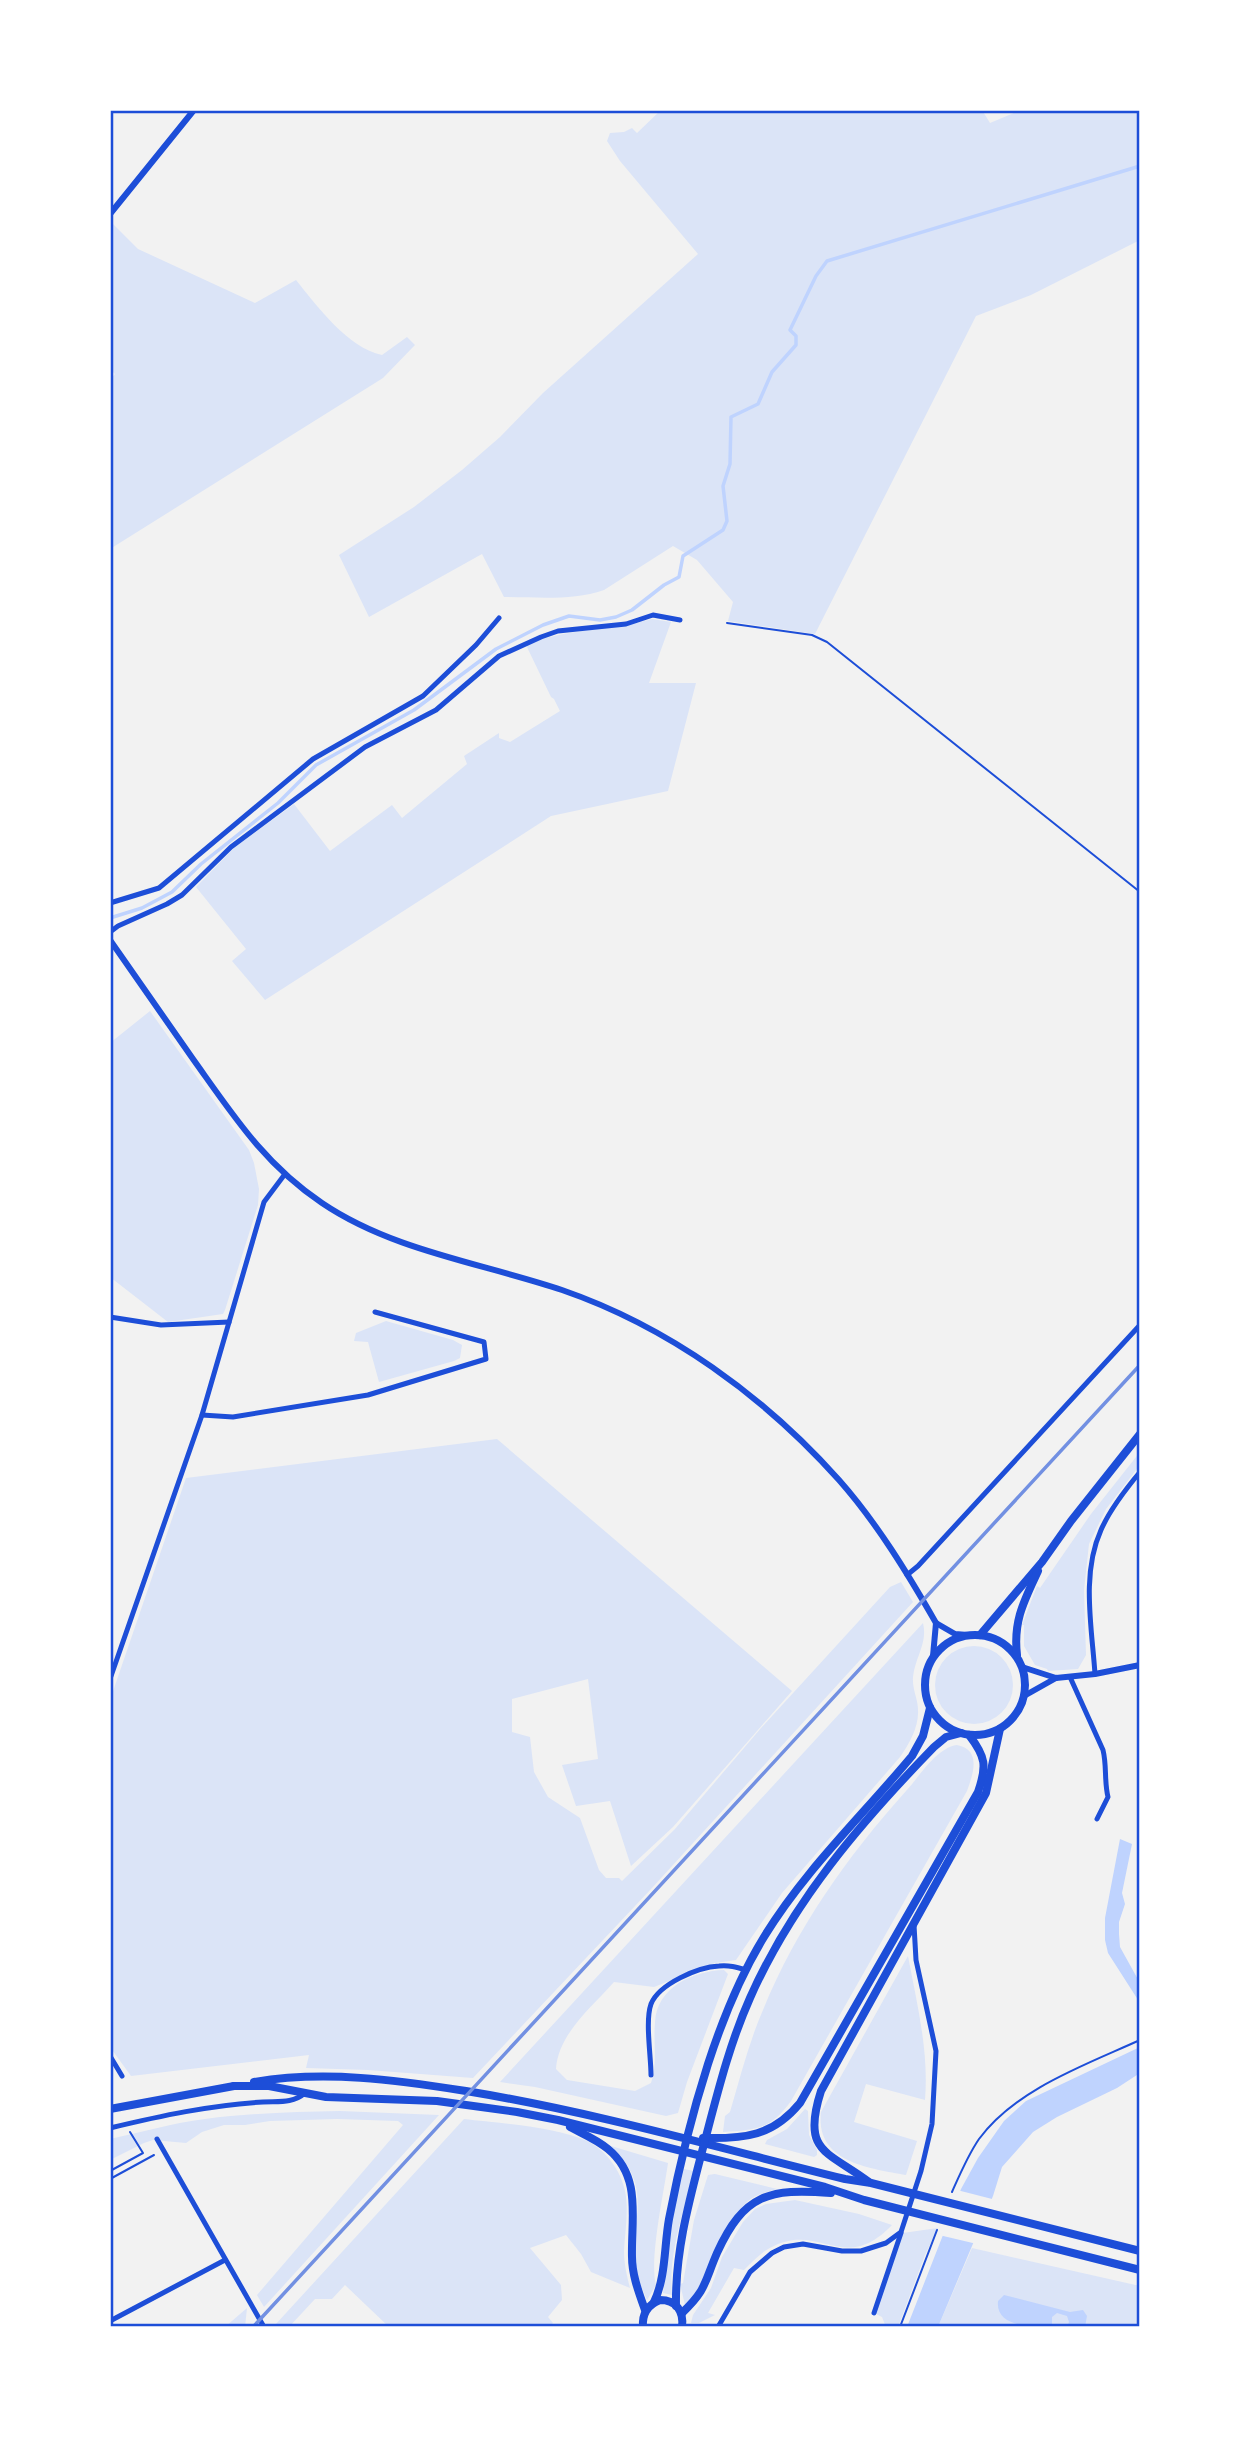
<svg xmlns="http://www.w3.org/2000/svg" width="1250" height="2437" viewBox="0 0 1250 2437" font-family="'Fira Sans Condensed',sans-serif">
	<style>
		.green { fill: #dbe4f7 }
		.water { fill: #bfd3fe }
		.pier { fill: #f2f2f2 }
		.lines { fill: none; stroke-linecap: round; stroke-linejoin: round }
		.stream { stroke: #bfd3fe; stroke-width: 3.5 }
		.path { stroke: #1d4ed8; stroke-width: 2 }
		.minor { stroke: #1d4ed8; stroke-width: 5 }
		.tertiary { stroke: #1d4ed8; stroke-width: 6 }
		.primary { stroke: #1d4ed8; stroke-width: 8 }
		.trunk { stroke: #1d4ed8; stroke-width: 8 }
		.rail { stroke: #7290e2; stroke-width: 3.5 }
		.neatline { fill: none; stroke: #1d4ed8; stroke-width: 2.5 }
	</style>
	<rect width="100%" height="100%" fill="#f2f2f2"/>
	<g class="green">
		<path d="M661,110h321l8,13 31,-13h119v130l-109,55 -55,21 -161,318 -87,-13 5,-19 -36,-42 -24,-14 -69,44c-32,11 -67,7 -100,7l-22,-43 -113,63 -30,-62 75,-48 48,-37 38,-33 43,-44 155,-139 -78,-93 -13,-20 3,-8 14,-1 8,-4 5,5z"/>
		<path d="M111,222l27,27 117,54 41,-23c21,26 52,68 86,75l25,-18 8,8 -32,33 -273,171v-169l5,-6 -5,-5z"/>
		<path d="M652,619l19,3 -22,61h47l-28,108 -117,25 -286,184 -33,-39 14,-12 -50,-62 39,-40 59,-43 36,47 62,-46 10,13 65,-54 -3,-8 35,-23v5l11,4 50,-31 -6,-12 -3,-2 -25,-52c40,-17 84,-14 126,-26z"/>
		<path d="M150,1011l99,139 5,13 5,26 -1,16 -33,105 -2,4 -55,8 -58,-45v-234z"/>
		<path d="M386,1321l67,19 9,5 -2,13 -6,3 -75,21 -11,-40 -14,-1 2,-8z"/>
		<path d="M497,1439l295,252 -119,136 -42,39 -21,-65 -34,5 -14,-41 36,-6 -10,-80 -76,20v33l18,5 4,35 14,25 32,21 19,52 7,8h13l3,3 53,-52 86,-101 129,-141 11,-5 12,20 -261,286 -179,190 -105,-8 -62,-2 3,-13 -178,21 -21,-29v-347l76,-222z"/>
		<path d="M1140,1452v13l-34,44 -17,35 -5,46 2,65 -8,14 -30,2 -1,-2 -12,-4 -11,-19v-21h-2l15,-39 3,2 51,-74z"/>
		<path d="M923,1623c5,20 -8,34 -10,54 -1,12 5,22 5,33 1,17 -9,34 -18,47l-118,136 -46,67 -21,3 -61,24 -40,-5c-22,25 -56,52 -58,87l11,11 68,11 16,-8c7,-20 2,-40 4,-61 2,-35 38,-51 69,-52l4,4 -41,108 -9,31 -12,3 -131,-29 -35,-5z"/>
		<circle cx="974" cy="1685" r="39"/>
		<path d="M957,1745c25,5 16,29 10,46l-176,310c-20,28 -34,29 -68,31l2,-16 5,-4c10,-34 19,-70 33,-102 34,-83 84,-153 143,-219 14,-15 30,-43 51,-46z"/>
		<path d="M908,1956c9,48 21,95 17,144l-59,-16 -12,38 63,19 -11,34c-37,-7 -91,-13 -85,-63z"/>
		<path d="M805,2109l3,2 1,24 8,15v5l-3,2 -49,-13 2,-4 20,-11z"/>
		<path d="M340,2111l99,4 -175,192 -7,-12 146,-170 -5,-4 -61,-2 -67,2 -25,4h-21l-22,7 -16,11 -33,-3 -9,3 -34,17v-21c32,-7 63,-16 95,-20 45,-6 90,-7 135,-8z"/>
		<path d="M464,2119c35,4 92,8 123,22 19,9 34,30 38,50 4,19 0,41 -1,60 0,13 3,25 6,37l-39,-16 -10,-18 -15,-19 -36,13 31,37 1,15 -14,17 5,6 -4,4h-160l-44,-42 -13,14h-17l-26,28h-13l-1,-2z"/>
		<path d="M611,2146l57,17c-4,29 -19,97 -12,122l-9,15c-4,-10 -10,-20 -11,-31 -6,-50 19,-81 -25,-123z"/>
		<path d="M684,2169l10,2c-10,39 -26,83 -22,124l-9,-2 11,-85z"/>
		<path d="M715,2174l62,15c-11,3 -22,6 -30,13 -28,26 -35,76 -62,103l-5,-21 3,-1 11,-63 14,-45z"/>
		<path d="M795,2200l64,14 33,11c-48,50 -71,-2 -118,21 -12,5 -21,15 -30,24l-10,-2 -26,45 7,2 -16,8h-8l2,-8 18,-27 11,-31 21,-35 12,-13 11,-5z"/>
		<path d="M938,2228l-13,27 -27,72h-12l-4,-10 -8,-4 29,-80z"/>
		<path d="M972,2248l168,38v41h-202z"/>
		<path d="M247,2308l-2,19h-20z"/>
	</g>
	<g class="water">
		<path d="M1120,1839l12,5 -10,49 3,11 -6,18v12l1,13 20,36v20l-32,-50 -3,-13v-22z"/>
		<path d="M1140,2047v26l-23,15 -60,29 -24,15 -31,35 -9,29 -55,131h-31l54,-138 17,-31 26,-37 22,-20z"/>
		<path d="M1004,2295l66,17 13,-2 4,6 -2,11h-18l2,-5 -2,-6 -10,-3 -5,4v10c-18,0 -57,1 -54,-26z"/>
	</g>
	<path class="pier" d="M957,2190l39,10 -19,44 -38,-9z"/>
	<g class="lines">
		<path class="stream" d="M110,918l32,-10 30,-16 29,-28 77,-61 38,-38 98,-55 82,-61 47,-24 26,-9 31,4 16,-3 16,-7 32,-25 15,-8 4,-21 40,-26 4,-9 -4,-35 7,-22 1,-47 27,-13 14,-32 24,-27v-9l-6,-6 26,-54 11,-15 313,-95"/>
		<g class="path">
			<path d="M727,623l85,12 15,7 313,250"/>
			<path d="M110,2171l33,-18 -13,-21"/>
			<path d="M110,2179l44,-24"/>
			<path d="M952,2192c8,-18 16,-37 27,-53 37,-50 106,-74 161,-99"/>
			<path d="M900,2327l37,-97"/>
		</g>
		<g class="minor">
			<path d="M110,903l49,-15 154,-129 110,-63 53,-51 23,-27"/>
			<path d="M110,932l8,-6 49,-22 15,-9 49,-48 134,-100 71,-37 63,-54 42,-19 17,-6 68,-7 27,-9 27,5"/>
			<path d="M110,1317l51,8 68,-3"/>
			<path d="M202,1415l31,2 135,-22 118,-36 -2,-17 -109,-30"/>
			<path d="M907,1575l11,-9 222,-241"/>
			<path d="M1095,1674c-3,-46 -14,-100 6,-144 9,-21 24,-40 39,-58"/>
			<path d="M1070,1677l33,73c4,16 1,31 5,47l-11,22"/>
			<path d="M110,1679l92,-264 62,-213 21,-28"/>
			<path d="M110,2056l12,20"/>
			<path d="M651,2075c0,-19 -6,-54 0,-71 8,-20 47,-37 68,-38 10,-1 17,1 27,4"/>
			<path d="M110,2128c50,-12 101,-23 153,-26 15,-1 29,2 42,-9"/>
			<path d="M157,2139l107,188"/>
			<path d="M874,2313l27,-80"/>
			<path d="M110,2321l115,-61"/>
			<path d="M718,2327l32,-55 22,-19 12,-6 19,-3 39,7h19l25,-8 15,-11 20,-61 11,-47 4,-73 -20,-91 -2,-35"/>
		</g>
		<g class="tertiary">
			<path d="M110,214l84,-104"/>
			<path d="M110,940c28,40 55,79 83,119 40,56 71,105 129,144 71,48 160,60 240,87 107,37 202,106 277,190 38,43 69,94 97,143l19,11 13,1"/>
			<path d="M933,1656l3,-33"/>
			<path d="M1022,1667l34,11 39,-4 45,-9"/>
			<path d="M1024,1696l32,-18"/>
		</g>
		<path class="primary" d="M110,2109l124,-23"/>
		<g class="trunk">
			<circle cx="975" cy="1685" r="50"/>
			<path d="M980,1635l62,-73 29,-41 69,-87"/>
			<path d="M1017,1655c-4,-34 7,-54 21,-84"/>
			<path d="M254,2082c71,-12 142,-2 212,9 128,21 253,57 379,88l26,4 269,68"/>
			<path d="M234,2086h35l57,11 111,4 80,11 41,8 267,67 39,13 276,70"/>
			<path d="M570,2127c13,7 26,12 38,22 34,28 23,69 24,108 0,18 7,36 13,53"/>
			<path d="M703,2138c42,1 70,-2 97,-35l178,-311c9,-26 8,-35 -9,-57"/>
			<path d="M869,2182c-41,-31 -68,-29 -48,-91l165,-298 14,-64"/>
			<path d="M654,2302c12,-25 10,-55 15,-83 10,-52 23,-105 39,-155 14,-43 32,-88 56,-127 40,-66 99,-122 148,-181l11,-20 7,-28"/>
			<path d="M676,2306c-1,-56 14,-108 28,-162 13,-49 25,-99 46,-146 43,-97 111,-176 184,-251l12,-10 15,-4"/>
			<path d="M682,2313c25,-24 22,-30 35,-60 27,-59 52,-65 114,-60"/>
			<path d="M643,2327c-1,-13 4,-22 17,-27 16,0 24,11 22,27"/>
		</g>
		<path class="rail" d="M253,2327l887,-962"/>
	</g>
	<rect width="1250" height="2437" fill="none" stroke="#ffffff" stroke-width="224"/>
	<rect x="112" y="112" width="1026" height="2213" class="neatline"/>
</svg>
